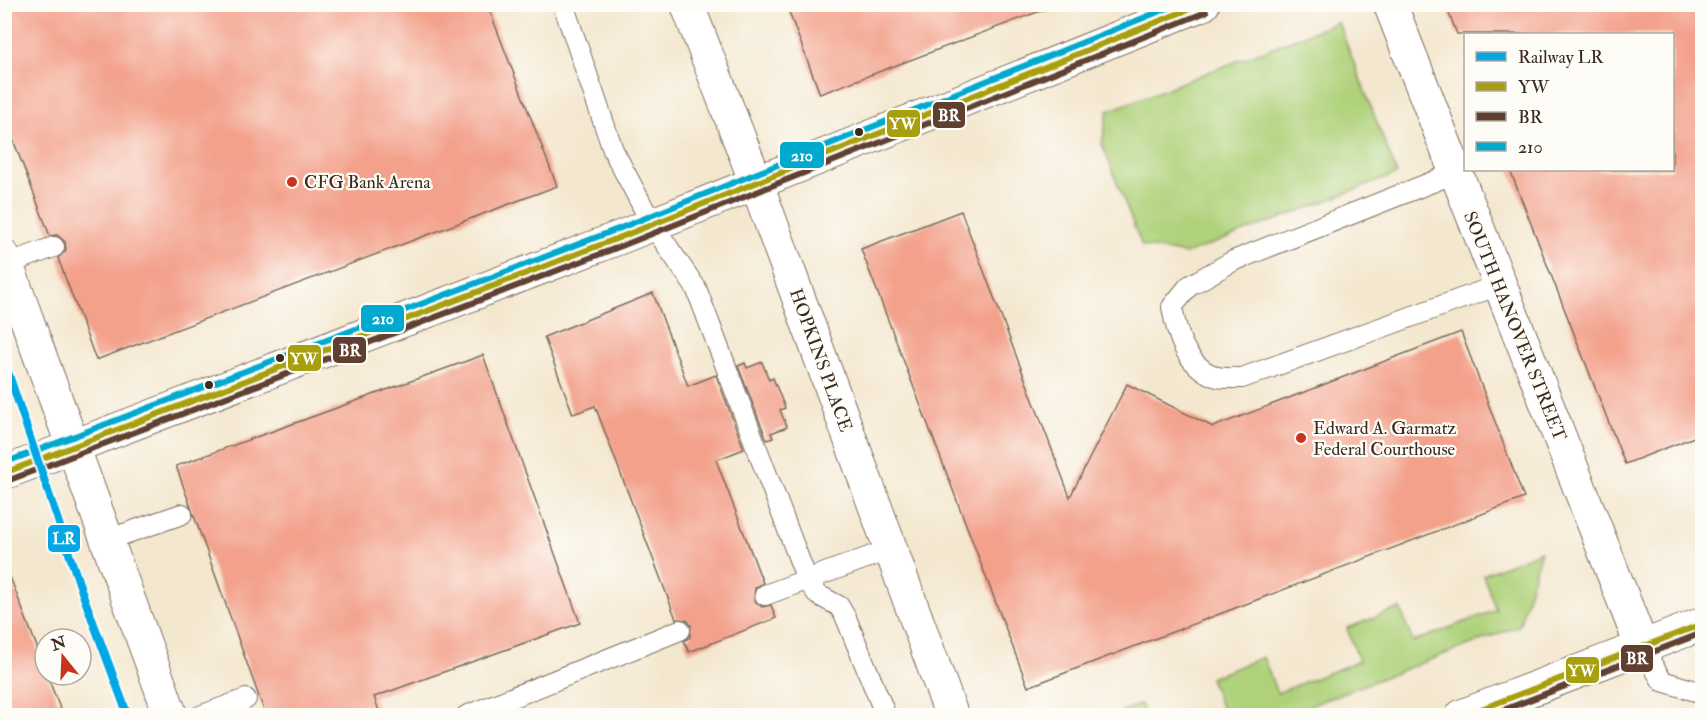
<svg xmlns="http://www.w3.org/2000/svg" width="1707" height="720" viewBox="0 0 1707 720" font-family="'IM FELL Double Pica',serif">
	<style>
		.green { fill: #aed179; stroke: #747e4c; stroke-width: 1.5 }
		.building { fill: #f3a18b }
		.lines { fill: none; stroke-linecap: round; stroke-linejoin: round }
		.service-casing { stroke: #7c6c5c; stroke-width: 22 }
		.minor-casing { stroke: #7c6c5c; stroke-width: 35 }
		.secondary-casing { stroke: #7c6c5c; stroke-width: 35 }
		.primary-casing { stroke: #7c6c5c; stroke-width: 35 }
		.service { stroke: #fff; stroke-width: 20 }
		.minor { stroke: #fff; stroke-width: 33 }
		.secondary { stroke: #fff; stroke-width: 33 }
		.primary { stroke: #fff; stroke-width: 33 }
		.bus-1-casing { stroke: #fdfcf7; stroke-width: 10 }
		.bus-2-casing { stroke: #fdfcf7; stroke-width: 10 }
		.bus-3-casing { stroke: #fdfcf7; stroke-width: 10 }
		.bus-1 { stroke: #a79f0e; stroke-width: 6 }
		.bus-2 { stroke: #5f4030; stroke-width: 6 }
		.bus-3 { stroke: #00a9ce; stroke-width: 6 }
		.rail-1-casing { stroke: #fdfcf7; stroke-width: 12 }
		.rail-1 { stroke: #03a7e5; stroke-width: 8 }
		.bus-dot { fill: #3b2a1e; stroke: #fdfcf7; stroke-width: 2 }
		.poi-dot { fill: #c8321e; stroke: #fdfcf7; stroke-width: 2 }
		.labels { text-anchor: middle; stroke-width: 4.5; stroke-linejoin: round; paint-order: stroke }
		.poi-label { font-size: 18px; fill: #3b2a1e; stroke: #fdfcf7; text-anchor: start }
		.street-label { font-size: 18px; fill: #3b2a1e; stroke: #fdfcf7 }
		.line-badge { stroke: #fdfcf7; stroke-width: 2 }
		.badge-label { font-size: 16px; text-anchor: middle; font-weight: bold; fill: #fff }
	</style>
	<rect width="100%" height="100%" fill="#fdfcf7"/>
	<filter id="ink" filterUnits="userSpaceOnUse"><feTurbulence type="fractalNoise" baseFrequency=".0167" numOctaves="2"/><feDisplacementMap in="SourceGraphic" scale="12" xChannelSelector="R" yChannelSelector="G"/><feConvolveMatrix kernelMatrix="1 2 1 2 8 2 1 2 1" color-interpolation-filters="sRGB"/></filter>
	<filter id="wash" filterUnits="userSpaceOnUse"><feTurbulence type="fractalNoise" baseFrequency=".008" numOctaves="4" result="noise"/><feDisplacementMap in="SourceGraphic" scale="24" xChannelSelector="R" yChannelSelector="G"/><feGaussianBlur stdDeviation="1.35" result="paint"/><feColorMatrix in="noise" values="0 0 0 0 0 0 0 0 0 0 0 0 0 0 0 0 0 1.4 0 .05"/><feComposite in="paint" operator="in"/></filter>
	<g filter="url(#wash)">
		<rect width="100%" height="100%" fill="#f4e7cf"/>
		<g class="green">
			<path d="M1338,22l59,152 -211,80 -44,-8 -40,-102 6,-33z"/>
			<path d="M1541,551l-22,75 -234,89h-61l-14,-37 53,-21 14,36 82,-32 -12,-33 53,-20 13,34 83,-32 -13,-35z"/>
			<path d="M1141,704l4,11h-33z"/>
		</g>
		<g id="blocks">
			<g class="building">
				<path d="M4,4h483l70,182 -461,174 -38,-102 8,-8 -1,-8 -8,-7 -7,1 -46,-120z"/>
				<path d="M786,4h265v3l-231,87z"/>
				<path d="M1465,4h237v430l-77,30 -115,-294h162v-136h-215l-9,-23z"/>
				<path d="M961,211l109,286 57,-113 86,43 248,-95 63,166 -496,189 -167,-438z"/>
				<path d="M653,293l35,93 28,-11 28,74 -28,11 47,123 -8,5 -1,12 8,7 9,-2 5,13 -87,34 -5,-11 6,-4 1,-11 -4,-6 -11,-1 -81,-213 -22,8 -29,-77z"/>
				<path d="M483,355l97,268 -206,74 7,19h-115l-90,-250z"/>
				<path d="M762,362l7,18 4,-2 12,30 -5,2 7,17 -16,6 2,5 -6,2 -29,-74 7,-3 2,5z"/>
				<path d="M4,569h3l38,99v7h2l16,41h-59z"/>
			</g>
		</g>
	</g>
	<g filter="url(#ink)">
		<use href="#blocks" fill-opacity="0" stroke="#7c6c5c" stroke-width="1.5"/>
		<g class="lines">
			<g class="service-casing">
				<g id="service">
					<path d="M563,4l50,146 39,74 44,64 111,292 11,15 21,11 7,12 40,98"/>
					<path d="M1455,173l-222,88 -44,25 -17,21c5,28 13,57 42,69 7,3 19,2 28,2l257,-93"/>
					<path d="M7,264l47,-17"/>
					<path d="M107,540l75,-26"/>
					<path d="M765,595l126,-46"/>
					<path d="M1642,647l20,34 40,12"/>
					<path d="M200,716l46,-17"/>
					<path d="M466,716l214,-86"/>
				</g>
			</g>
			<g class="minor-casing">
				<path id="minor" d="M1390,4l252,643"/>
			</g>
			<g class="secondary-casing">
				<path id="secondary" d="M687,4l69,178 196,534"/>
			</g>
			<g class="primary-casing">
				<g id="primary">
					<path d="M4,257l167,459"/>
					<path d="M4,473l617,-236 582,-233"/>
					<path d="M1462,716l240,-92"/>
				</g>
			</g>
			<use href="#service" class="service"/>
			<use href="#minor" class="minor"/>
			<use href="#secondary" class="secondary"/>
			<use href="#primary" class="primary"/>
			<g class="bus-1-casing">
				<g id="bus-1">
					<path d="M4,473l617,-236 581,-233"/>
					<path d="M1463,716l239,-92"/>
				</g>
			</g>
			<g class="bus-2-casing">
				<g id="bus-2">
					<path d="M7,481l617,-236 582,-233"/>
					<path d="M1488,716l214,-83"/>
				</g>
			</g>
			<g class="bus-3-casing">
				<path id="bus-3" d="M4,463l614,-234 560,-225"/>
			</g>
			<use href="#bus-1" class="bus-1"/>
			<use href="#bus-2" class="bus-2"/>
			<use href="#bus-3" class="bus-3"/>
			<g class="rail-1-casing">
				<path id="rail-1" d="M4,360l78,232 46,124"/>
			</g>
			<use href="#rail-1" class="rail-1"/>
		</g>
	</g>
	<g class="bus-dot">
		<circle cx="859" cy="132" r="5"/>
		<circle cx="280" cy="358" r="5"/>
		<circle cx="209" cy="385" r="5"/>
	</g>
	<g class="poi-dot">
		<circle cx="292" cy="182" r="6"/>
		<circle cx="1301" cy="438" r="6"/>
	</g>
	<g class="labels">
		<g class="poi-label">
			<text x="304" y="188">CFG Bank Arena</text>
			<text x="1313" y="434">Edward A. Garmatz<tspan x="1313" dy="21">Federal Courthouse</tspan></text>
		</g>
		<g class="street-label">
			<text transform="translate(1515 326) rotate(68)" y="6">SOUTH HANOVER STREET</text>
			<text transform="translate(821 360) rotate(70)" y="6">HOPKINS PLACE</text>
		</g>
	</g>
	<g class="line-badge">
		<rect x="932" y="101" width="34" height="28" rx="6" fill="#5f4030"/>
		<rect x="886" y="109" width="35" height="29" rx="6" fill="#a79f0e"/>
		<rect x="779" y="141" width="46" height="28" rx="6" fill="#00a9ce"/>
		<rect x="360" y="304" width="45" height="29" rx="6" fill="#00a9ce"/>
		<rect x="332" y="336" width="35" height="28" rx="6" fill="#5f4030"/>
		<rect x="287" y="344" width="35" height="28" rx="6" fill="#a79f0e"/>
		<rect x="47" y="524" width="34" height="29" rx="6" fill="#03a7e5"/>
		<rect x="1620" y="644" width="34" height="29" rx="6" fill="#5f4030"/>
		<rect x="1565" y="656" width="35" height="28" rx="6" fill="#a79f0e"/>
	</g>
	<g class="badge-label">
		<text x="949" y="121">BR</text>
		<text x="903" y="129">YW</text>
		<text x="802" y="161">210</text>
		<text x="383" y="324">210</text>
		<text x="350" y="356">BR</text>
		<text x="304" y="364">YW</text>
		<text x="64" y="544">LR</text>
		<text x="1637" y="664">BR</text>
		<text x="1582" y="676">YW</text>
	</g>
	<rect width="1707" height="720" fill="none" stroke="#fdfcf7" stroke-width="24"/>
	<rect x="1464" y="33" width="210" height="138" fill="#fdfcf7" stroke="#afa8a0" stroke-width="1.5"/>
	<rect x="1476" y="52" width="30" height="9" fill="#03a7e5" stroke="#afa8a0" stroke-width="1.5"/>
	<text x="1518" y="63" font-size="18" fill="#3b2a1e">Railway LR</text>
	<rect x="1476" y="82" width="30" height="9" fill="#a79f0e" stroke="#afa8a0" stroke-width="1.5"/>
	<text x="1518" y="93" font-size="18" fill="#3b2a1e">YW</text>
	<rect x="1476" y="112" width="30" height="9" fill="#5f4030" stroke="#afa8a0" stroke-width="1.5"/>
	<text x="1518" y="123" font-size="18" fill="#3b2a1e">BR</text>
	<rect x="1476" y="142" width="30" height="9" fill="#00a9ce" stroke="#afa8a0" stroke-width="1.5"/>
	<text x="1518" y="153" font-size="18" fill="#3b2a1e">210</text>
	<g transform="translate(63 657) rotate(342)"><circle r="28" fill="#fdfcf7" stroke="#afa8a0" stroke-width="1.5"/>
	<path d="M0-4.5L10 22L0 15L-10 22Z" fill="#c8321e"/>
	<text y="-9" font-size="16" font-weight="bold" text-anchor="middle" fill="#3b2a1e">N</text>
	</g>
</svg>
